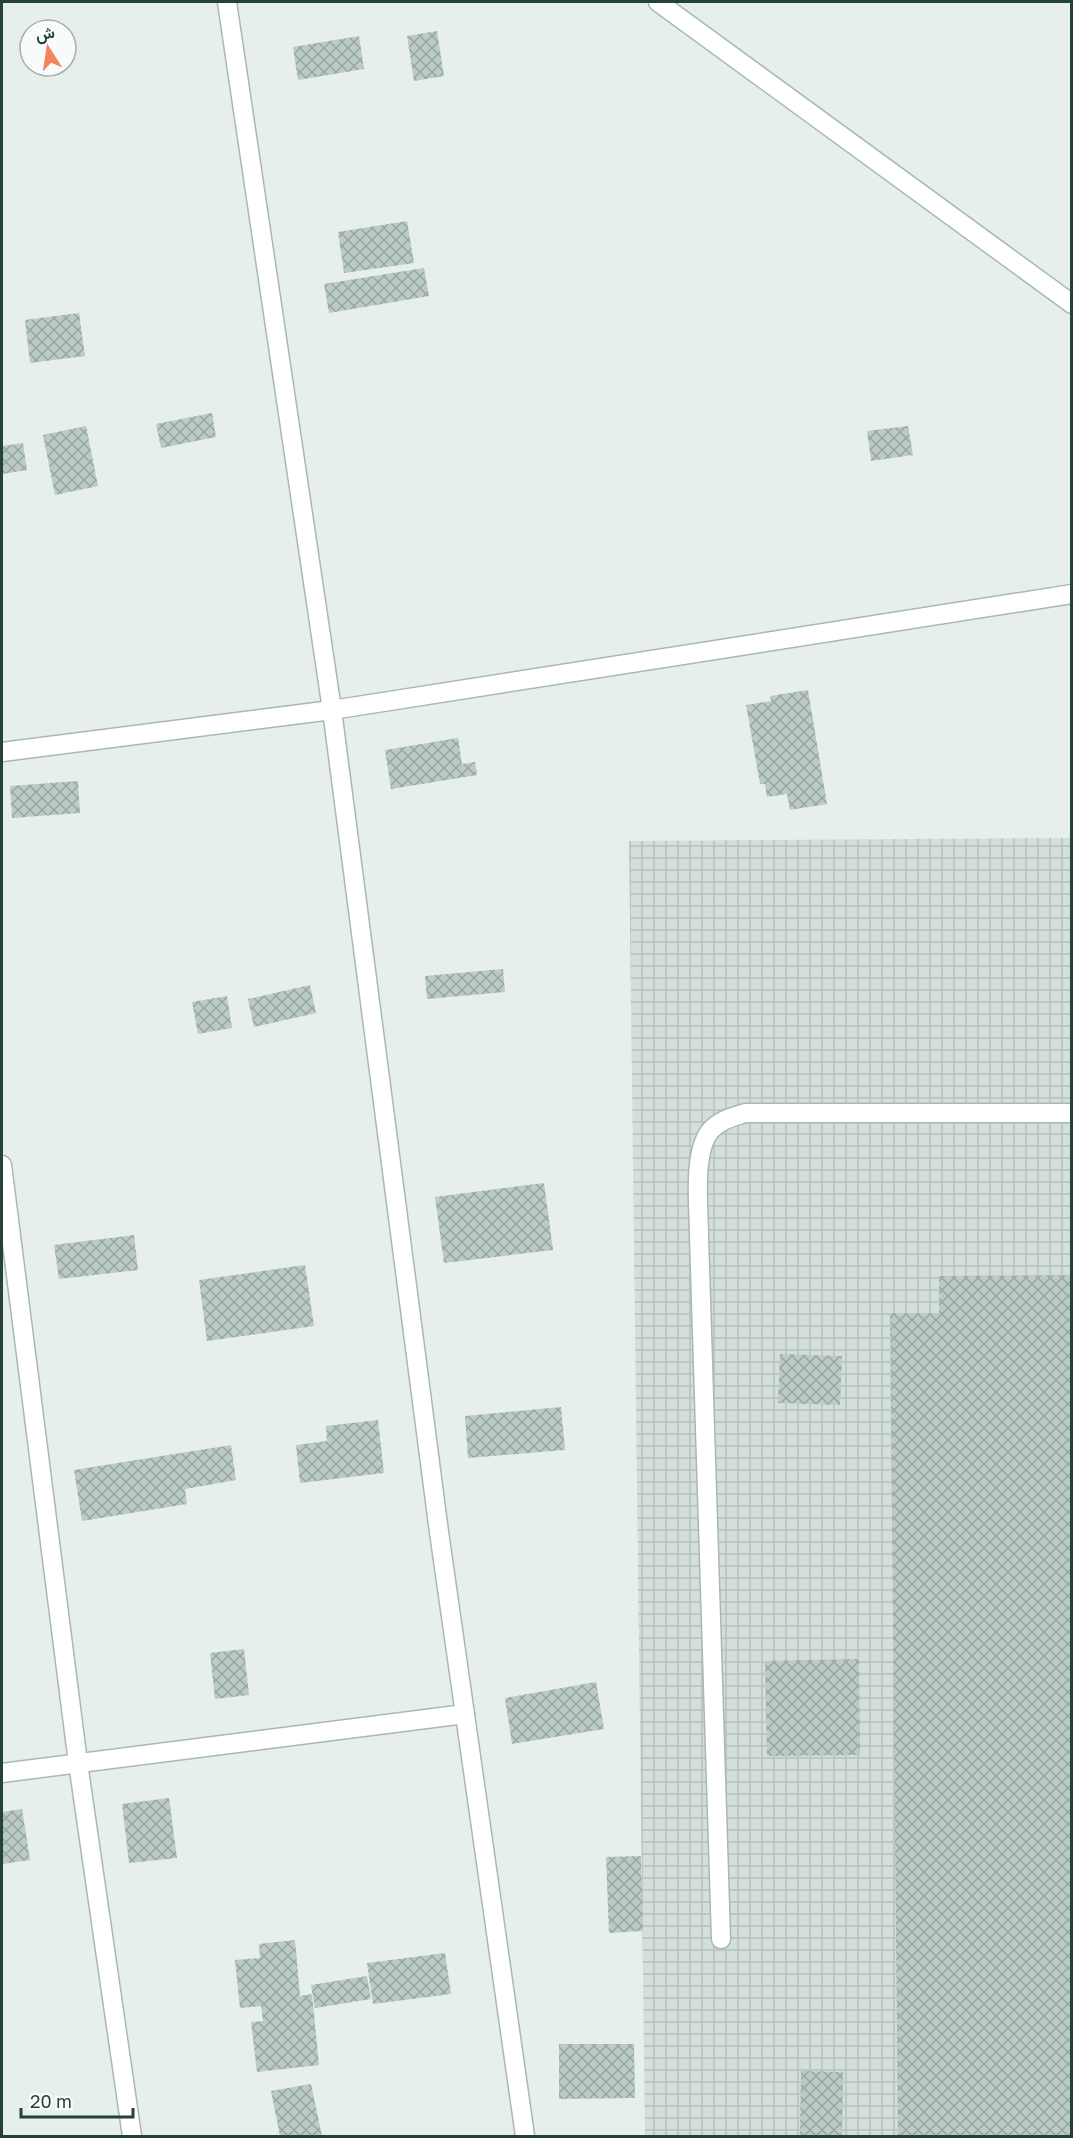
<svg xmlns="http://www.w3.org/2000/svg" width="1073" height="2138" viewBox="0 0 1073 2138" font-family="'Golos Text',Vazirmatn,sans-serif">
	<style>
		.industrial { fill: url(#industrial-grid) }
		.building { fill: url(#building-cross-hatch) }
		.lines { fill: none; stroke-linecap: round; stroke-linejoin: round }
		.street-casing { stroke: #a8b8b2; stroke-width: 21 }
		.secondary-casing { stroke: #a4bbb3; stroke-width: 21 }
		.street { stroke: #fff; stroke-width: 18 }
		.secondary { stroke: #fff; stroke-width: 18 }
	</style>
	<defs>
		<pattern id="industrial-grid" width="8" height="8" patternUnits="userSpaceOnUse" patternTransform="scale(1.5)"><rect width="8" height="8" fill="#d4dfda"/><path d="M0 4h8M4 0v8" fill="none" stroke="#b6c1bc"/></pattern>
		<pattern id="building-cross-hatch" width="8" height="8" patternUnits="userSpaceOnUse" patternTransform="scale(1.5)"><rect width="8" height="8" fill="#bbcac4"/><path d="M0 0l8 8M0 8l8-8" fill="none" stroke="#98a6a0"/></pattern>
	</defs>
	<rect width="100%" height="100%" fill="#e6efeb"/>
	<path class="industrial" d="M1071,838v1298h-426l-16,-1295z"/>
	<g class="building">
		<path d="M437,31l7,45 -30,5 -7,-45z"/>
		<path d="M359,36l5,33 -66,11 -5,-33z"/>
		<path d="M407,221l7,42 -70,10 -6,-41z"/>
		<path d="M424,268l5,28 -100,17 -5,-29z"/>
		<path d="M79,313l6,43 -55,7 -5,-43z"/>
		<path d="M212,413l4,24 -55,11 -5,-24z"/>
		<path d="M86,426l12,60 -43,9 -12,-60z"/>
		<path d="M908,426l5,29 -42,6 -4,-30z"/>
		<path d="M23,443l4,27 -25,4v-28z"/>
		<path d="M808,690l19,114 -37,6 -3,-16 -20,3 -2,-13h-5l-14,-79 25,-4 -1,-5z"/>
		<path d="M458,738l4,26 13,-2 2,13 -86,14 -6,-39z"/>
		<path d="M78,781l2,32 -68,5 -2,-32z"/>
		<path d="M503,969l2,23 -78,7 -2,-23z"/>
		<path d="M310,985l6,28 -62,14 -6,-28z"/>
		<path d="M227,996l5,32 -34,6 -6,-32z"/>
		<path d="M544,1183l9,67 -109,13 -9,-66z"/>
		<path d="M134,1235l4,35 -79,9 -5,-34z"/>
		<path d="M305,1265l9,61 -107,15 -8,-61z"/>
		<path d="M1072,1275v861h-174l-8,-823h49v-37z"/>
		<path d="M780,1354l62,2 -2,49 -62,-2z"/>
		<path d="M561,1407l4,43 -97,8 -3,-42z"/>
		<path d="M378,1420l6,53 -84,10 -4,-38 31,-4 -1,-15z"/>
		<path d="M231,1445l5,35 -51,9 2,15 -105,17 -8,-51z"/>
		<path d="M244,1649l5,46 -34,4 -5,-46z"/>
		<path d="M859,1659l1,96 -93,1 -2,-95z"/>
		<path d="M596,1682l8,47 -92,15 -7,-46z"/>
		<path d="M169,1798l8,60 -48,5 -7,-59z"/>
		<path d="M22,1809l8,51 -28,4v-52z"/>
		<path d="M641,1856l2,75 -34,2 -3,-76z"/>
		<path d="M295,1940l5,56 12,-2 7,71 -62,7 -6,-50 12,-1 -2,-15 -21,2 -5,-48 25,-2 -1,-14z"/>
		<path d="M445,1953l6,41 -78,10 -6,-41z"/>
		<path d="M367,1976l4,23 -56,9 -4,-23z"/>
		<path d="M559,2044h75l1,54 -76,1z"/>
		<path d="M801,2071l42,1 -1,64h-42z"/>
		<path d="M311,2084l11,52h-42l-9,-45z"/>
	</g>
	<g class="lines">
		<g class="street-casing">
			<g id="street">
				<path d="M227,2l105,708 107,822 86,604"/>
				<path d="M2,752l330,-42 740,-116"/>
				<path d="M2,1165l76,598 54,373"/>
				<path d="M2,1773l463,-59"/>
				<path d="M721,1939l-22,-703c0,-28 -7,-85 12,-106 9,-10 22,-13 34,-17h327"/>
			</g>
		</g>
		<g class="secondary-casing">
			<path id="secondary" d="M658,2l414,302"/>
		</g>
		<use href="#street" class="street"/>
		<use href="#secondary" class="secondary"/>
	</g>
	<rect width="1073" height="2138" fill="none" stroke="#24423a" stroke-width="6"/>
	<g transform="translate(48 48) rotate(348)"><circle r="28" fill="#f7fbf9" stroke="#a3b1ad" stroke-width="1.5"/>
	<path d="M0-4.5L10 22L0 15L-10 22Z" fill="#f4845f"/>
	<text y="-9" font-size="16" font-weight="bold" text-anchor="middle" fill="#24423a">ش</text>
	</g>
	<path d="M21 2108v9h112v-9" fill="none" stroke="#24423a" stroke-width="3"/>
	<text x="30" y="2108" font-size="18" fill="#24423a" stroke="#f7fbf9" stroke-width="4.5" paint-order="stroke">20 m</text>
</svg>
